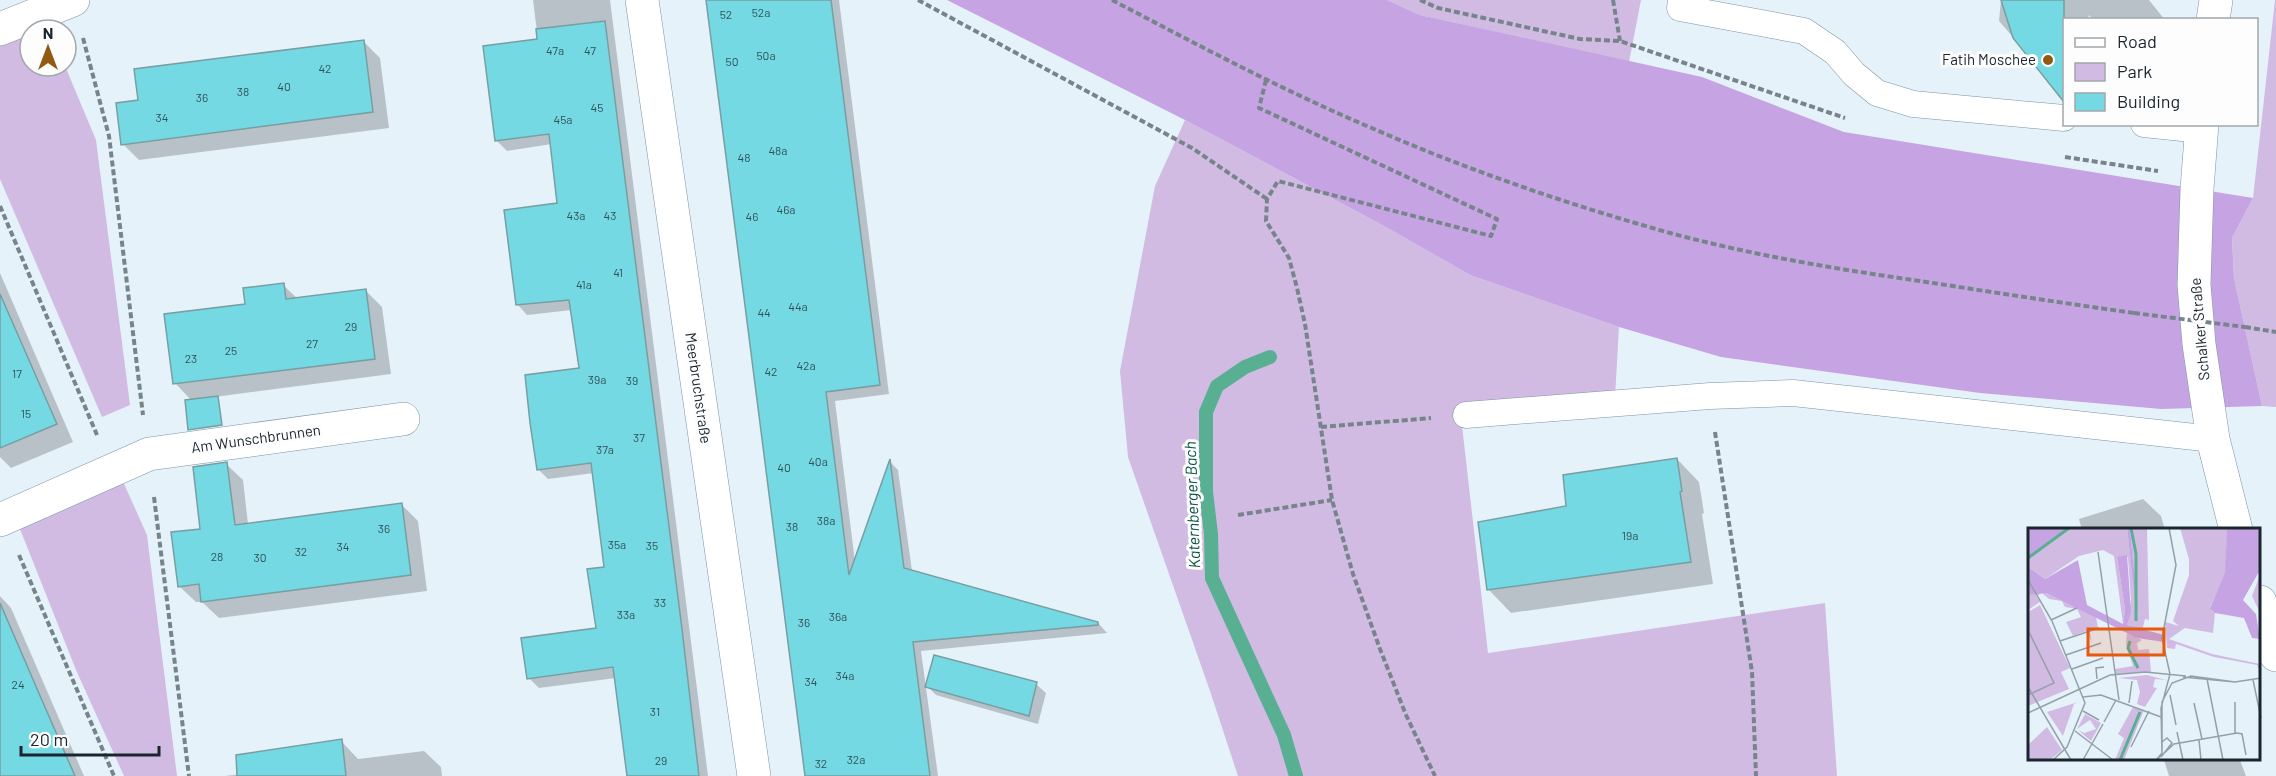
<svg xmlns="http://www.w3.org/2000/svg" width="2276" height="776" viewBox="0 0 2276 776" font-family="Barlow,sans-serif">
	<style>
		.green { fill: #d1bbe3 }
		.forest { fill: #c6a4e3 }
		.shadow { fill: #0003 }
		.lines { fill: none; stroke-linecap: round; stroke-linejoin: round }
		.stream { stroke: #58af92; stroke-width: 14 }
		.building { fill: #74d9e3; stroke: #779fa3; stroke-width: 1.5 }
		.service-casing { stroke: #7995a9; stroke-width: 27 }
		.minor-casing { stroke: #7995a9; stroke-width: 34 }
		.tertiary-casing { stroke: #7995a9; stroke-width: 34 }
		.path { stroke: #78848c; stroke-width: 4; stroke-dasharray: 6 3; stroke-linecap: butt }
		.service { stroke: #fff; stroke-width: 26 }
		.minor { stroke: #fff; stroke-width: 33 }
		.tertiary { stroke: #fff; stroke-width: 33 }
		.path-bridge { stroke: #78848c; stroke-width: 4; stroke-dasharray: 6 3; stroke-linecap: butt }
		.poi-dot { fill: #925913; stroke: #fdfdfd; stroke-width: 2 }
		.labels { text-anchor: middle; stroke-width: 6; stroke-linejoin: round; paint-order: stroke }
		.number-label { font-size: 12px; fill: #30525a }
		.poi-label { font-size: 15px; fill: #1a252d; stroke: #fdfdfd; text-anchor: end }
		.street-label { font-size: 15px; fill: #1a252d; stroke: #fdfdfd }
		.water-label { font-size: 16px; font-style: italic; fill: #06523f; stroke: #fdfdfd }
		.inset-river { fill: none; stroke: #58af92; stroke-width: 3 }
		.inset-road { fill: none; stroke: #94a0a8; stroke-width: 1.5 }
		.view { fill: #e8590c; fill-opacity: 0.15; stroke: #e8590c; stroke-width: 3 }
		.inset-edge { fill: none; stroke: #1a252d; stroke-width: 3 }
	</style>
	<rect width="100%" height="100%" fill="#e6f2fa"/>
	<g class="green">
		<path d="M1387,0h254l-12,62 -209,-47z"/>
		<path d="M2275,0h1v407l-14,-1 -28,-128 -2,-40 21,-40z"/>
		<path d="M30,32v34h35l31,74 34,265 -28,12 -102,-238v-135z"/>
		<path d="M1185,120l199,106 86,49 149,52 -4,70 -155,11 28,245 337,-50 12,173h-599l-28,-85 -82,-234 -8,-86 35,-185z"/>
		<path d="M121,477l26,58 30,241h-53l-48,-106 -60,-151z"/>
	</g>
	<path class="forest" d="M947,0h440l33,15 282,62 142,55 409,66 -21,40 2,40 28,128 -101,3 -181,-16 -259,-36 -102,-30 -149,-52 -86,-49 -199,-106z"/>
	<g class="shadow">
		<path d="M533,0h77l98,776h-80l-12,-98 -77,10 -10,-10 68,-48 9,-62 -12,-95 -46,6 -10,-10 42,-100 -8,-59 -45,5 -10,-11 42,-100 -7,-60 -45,7 -11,-11 42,-100z"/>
		<path d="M708,0h131l50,394 -54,7 20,161 35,-100 8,8 14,101 186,52 9,10 -186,18 17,125h-131z"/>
		<path d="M2001,0h148l16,20h-72l-4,-5 -1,5h-24v76l-65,-75z"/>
		<path d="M364,42l16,16 9,70 -250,32 -16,-16 16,-42z"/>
		<path d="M0,273l73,169 -62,26 -11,-11z"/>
		<path d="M283,285l15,14 68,-8 16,16 9,67 -200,26 -16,-17z"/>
		<path d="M1677,459l22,23 5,31 -2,1 11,70 -202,29 -22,-23z"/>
		<path d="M226,464l17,16 5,44 154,-19 16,16 9,70 -208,27 -17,-16h-6l-17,-16z"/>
		<path d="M2143,499l18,17 4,14h-83l-3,-11z"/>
		<path d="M0,596l11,12 73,168h-84z"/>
		<path d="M1036,684l10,9 -8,31 -102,-29 -9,-9z"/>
		<path d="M341,741l17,18 66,-8 17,16 1,9h-217l80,-10z"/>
		<path d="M2164,760h76l6,16h-77z"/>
	</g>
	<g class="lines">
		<path class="stream" d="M1270,357l-25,10 -28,19 -11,26v80l5,42 1,44 72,157 12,41"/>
	</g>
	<g class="building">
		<path d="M706,0h125l49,385 -54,7 23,183 41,-116 14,109 194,54v3l-185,17 17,134h-125z"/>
		<path d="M2001,0h63v102l-51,-64z"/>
		<path d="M605,21l77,608 17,147h-72l-14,-109 -86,12 -6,-41 75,-10 -9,-59 17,-2 -13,-104 -54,7 -7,-47 -5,-48 54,-7 -10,-68 -53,5 -12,-95 53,-7 -8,-69 -54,7 -12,-95 54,-7 -1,-10z"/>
		<path d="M364,40l9,72 -252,33 -5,-42 22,-3 -4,-31z"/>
		<path d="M284,283l2,16 80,-10 9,70 -202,25 -9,-70 81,-10 -2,-16z"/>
		<path d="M0,294l57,130 -57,24z"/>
		<path d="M218,396l4,29 -34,5 -3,-30z"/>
		<path d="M1677,458l5,33 -2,1 11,70 -204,28 -9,-68 88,-16 -3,-31z"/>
		<path d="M227,462l8,63 167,-22 9,72 -210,27 -2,-18 -21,3 -7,-55 29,-3 -7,-62z"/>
		<path d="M0,603l41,95 34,78h-75z"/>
		<path d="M934,655l103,27 -8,34 -104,-29z"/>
		<path d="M342,739l4,37h-109l-1,-21z"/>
	</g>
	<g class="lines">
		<g class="service-casing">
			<g id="service">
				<path d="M1681,0l-1,8 124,23 31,21 19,22 23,19 36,11 151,14"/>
				<path d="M2144,124l58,6"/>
				<path d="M1466,415l244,-19 83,-3 420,46"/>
			</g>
		</g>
		<g class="minor-casing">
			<g id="minor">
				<path d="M642,0l112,776"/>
				<path d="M0,29l73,-29"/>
				<path d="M0,520l149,-66 254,-35"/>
			</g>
		</g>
		<g class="tertiary-casing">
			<g id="tertiary">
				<path d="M2213,20l3,-20"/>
				<path d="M2202,124l-5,65 -3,96 5,59 14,95 23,91"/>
				<path d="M2260,602l16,53"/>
			</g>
		</g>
		<g class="path">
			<path d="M918,0l274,148 75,51"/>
			<path d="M1112,0c86,45 172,91 262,129 96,42 196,76 296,104 82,22 166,36 250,48 71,11 143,22 214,32"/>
			<path d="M1420,0l18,8 142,31 40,2 225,77"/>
			<path d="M1613,0l7,41"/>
			<path d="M83,38l26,98 34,279"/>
			<path d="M1266,80l-7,28 238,111 -6,17 -213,-55 -11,18 -1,22 23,37 8,30 8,36 27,176 21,74 27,75 26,66 29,61"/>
			<path d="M2065,157l93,14"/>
			<path d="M0,206l97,229"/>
			<path d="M2245,327l31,5"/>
			<path d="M1321,427l110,-9"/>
			<path d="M1715,432l37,240 4,104"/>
			<path d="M154,497l35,279"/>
			<path d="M1238,515l94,-15"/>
			<path d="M19,555l95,221"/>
		</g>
		<use href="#service" class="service"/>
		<use href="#minor" class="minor"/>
		<use href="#tertiary" class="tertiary"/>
		<path class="path-bridge" d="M2134,313l111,14"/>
	</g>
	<circle class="poi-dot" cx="2048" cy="60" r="6"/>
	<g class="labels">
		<g class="number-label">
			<text x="761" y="17">52a</text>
			<text x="726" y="19">52</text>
			<text x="555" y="55">47a</text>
			<text x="590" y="55">47</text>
			<text x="766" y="60">50a</text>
			<text x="732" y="66">50</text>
			<text x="325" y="73">42</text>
			<text x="284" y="91">40</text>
			<text x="243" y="96">38</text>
			<text x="202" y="102">36</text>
			<text x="597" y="112">45</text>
			<text x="162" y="122">34</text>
			<text x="563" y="124">45a</text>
			<text x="778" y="155">48a</text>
			<text x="744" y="162">48</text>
			<text x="786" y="214">46a</text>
			<text x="576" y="220">43a</text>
			<text x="610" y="220">43</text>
			<text x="752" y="221">46</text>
			<text x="618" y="277">41</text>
			<text x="584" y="289">41a</text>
			<text x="798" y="311">44a</text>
			<text x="764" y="317">44</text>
			<text x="351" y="331">29</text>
			<text x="312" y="348">27</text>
			<text x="231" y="355">25</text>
			<text x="191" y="363">23</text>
			<text x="806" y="370">42a</text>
			<text x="771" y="376">42</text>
			<text x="17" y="378">17</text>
			<text x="597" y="384">39a</text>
			<text x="632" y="385">39</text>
			<text x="26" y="418">15</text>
			<text x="639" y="442">37</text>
			<text x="605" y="454">37a</text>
			<text x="818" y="466">40a</text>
			<text x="784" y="472">40</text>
			<text x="826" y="525">38a</text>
			<text x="792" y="531">38</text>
			<text x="384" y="533">36</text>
			<text x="1630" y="540">19a</text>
			<text x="617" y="549">35a</text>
			<text x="652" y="550">35</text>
			<text x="343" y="551">34</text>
			<text x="301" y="556">32</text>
			<text x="217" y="561">28</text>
			<text x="260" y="562">30</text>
			<text x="660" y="607">33</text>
			<text x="626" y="619">33a</text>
			<text x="838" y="621">36a</text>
			<text x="804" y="627">36</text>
			<text x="845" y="680">34a</text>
			<text x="811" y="686">34</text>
			<text x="18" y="689">24</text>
			<text x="655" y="716">31</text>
			<text x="856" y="764">32a</text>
			<text x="661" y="765">29</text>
			<text x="821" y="768">32</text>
		</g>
		<g class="poi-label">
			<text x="2036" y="65">Fatih Moschee</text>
		</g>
		<g class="street-label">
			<text transform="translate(2200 329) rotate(-95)" y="5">Schalker Straße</text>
			<text transform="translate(698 388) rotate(82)" y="5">Meerbruchstraße</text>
			<text transform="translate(256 439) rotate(-8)" y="5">Am Wunschbrunnen</text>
		</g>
		<g class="water-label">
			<text transform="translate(1192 505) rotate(-92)" y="6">Katernberger Bach</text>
		</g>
	</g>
	<g transform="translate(2028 528)">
		<rect width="232" height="232" fill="#e6f2fa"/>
		<path d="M43,0h56l10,82 -7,-82h17l2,92 -4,-1 -3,12 -15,-6 4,-25 -3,-43h-11l8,52 -2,15 -9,-68 -11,-6 -24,6 -34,23 -17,-12v-7zM152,0h47l-1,45 -16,34 5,6 -2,20 -28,-5 -16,11 43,15 48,10v8l-3,-7 -43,-8 -38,-13 -1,5 -8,-1 -2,-26 14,4 -6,-5 16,-46v-16zM232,47v38l-8,-17zM9,63l9,2 50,24 2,11 -9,1 3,13 -6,-11 -13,5 -7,-14 15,-5 -4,-8 -12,-2 -3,-6 -13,-2 -7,-6 -6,3 4,6 -12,8v-15zM12,77l30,63 -9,4 8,17 -41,17v-94zM99,105l15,7 -5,3 1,7 11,-1 2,23 -35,2 -1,-5 18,-3 -7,-22zM119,147l19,5 -11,-1 -2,8 4,1 -12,19 -8,-3 3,-12 -3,-12 -19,-2zM50,174l-4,2 -11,32 -16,-24zM105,179l11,3 -20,50h-9l9,-22 -6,-4zM57,186l16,9 -10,18 -13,-11 6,3 12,-4 -6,-9 -13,9zM19,199l15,23 -12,10h-22v-15z" fill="#d1bbe3"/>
		<path d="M4,0h39l-43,32v-29zM99,0h3l8,83 -2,-3zM199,0h33v42l-17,30 13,14 4,25 -8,-1 -8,-20 -29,-5 -5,-5 15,-35zM99,27l4,57 -4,13 37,10v7l-27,-4 -91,-45 -18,2v-28l17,12 33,-19 9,45 36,19 2,-15 -8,-52z" fill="#c6a4e3"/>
		<path class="inset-river" d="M103,0l5,26v67M0,30l41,-30M102,113l-2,7 10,20M92,232l20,-48"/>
		<path class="inset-road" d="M141,0l7,37 -14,73 8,36M70,24l21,148M0,52l24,41 33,82 -18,44 -14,13M23,92l26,-12M0,102l26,53 -26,12M32,113l39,-13M38,127l35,-12M44,141l31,-11M155,149l52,5 26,-4M69,151l-1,-11 8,-1M179,151l16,81M225,152l8,38M0,159l43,73M142,167l6,30M55,169l18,-2 60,22M207,174v31M101,175l3,-22M166,175l8,36M55,183l16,9M0,185l82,-38 35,-3 41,4M76,194l12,-22M47,203l38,29M149,204l6,28M171,212l2,20M103,219l18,-36M133,228l13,-12 63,-11 5,1 4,21M133,229l11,-14 -5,-5 -5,4M55,232l20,-36M128,232l6,-7v-51l10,-19 19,-7 44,6 26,-4M129,232l5,-6 -1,-46 9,-34"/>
		<path class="view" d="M60,101h76v26h-76z"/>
		<rect width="232" height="232" class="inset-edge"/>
	</g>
	<rect x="2063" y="18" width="195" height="108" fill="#fdfdfd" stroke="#a2a7aa" stroke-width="1.5"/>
	<rect x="2075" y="38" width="30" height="9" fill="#ffffff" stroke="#a2a7aa" stroke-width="1.5"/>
	<text x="2117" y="48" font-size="18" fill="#1a252d">Road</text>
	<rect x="2075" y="63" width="30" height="18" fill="#d1bbe3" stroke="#a2a7aa" stroke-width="1.5"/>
	<text x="2117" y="78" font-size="18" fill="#1a252d">Park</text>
	<rect x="2075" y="93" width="30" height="18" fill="#74d9e3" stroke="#a2a7aa" stroke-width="1.5"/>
	<text x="2117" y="108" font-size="18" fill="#1a252d">Building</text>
	<g transform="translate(48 48)"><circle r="28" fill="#fdfdfd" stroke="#a2a7aa" stroke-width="1.5"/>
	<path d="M0-4.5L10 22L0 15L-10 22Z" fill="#925913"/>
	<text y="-9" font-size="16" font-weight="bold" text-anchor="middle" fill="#1a252d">N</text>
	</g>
	<path d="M21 746v9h138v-9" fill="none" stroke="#1a252d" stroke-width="3"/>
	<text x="30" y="746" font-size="18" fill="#1a252d" stroke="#fdfdfd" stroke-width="4.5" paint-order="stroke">20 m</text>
</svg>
